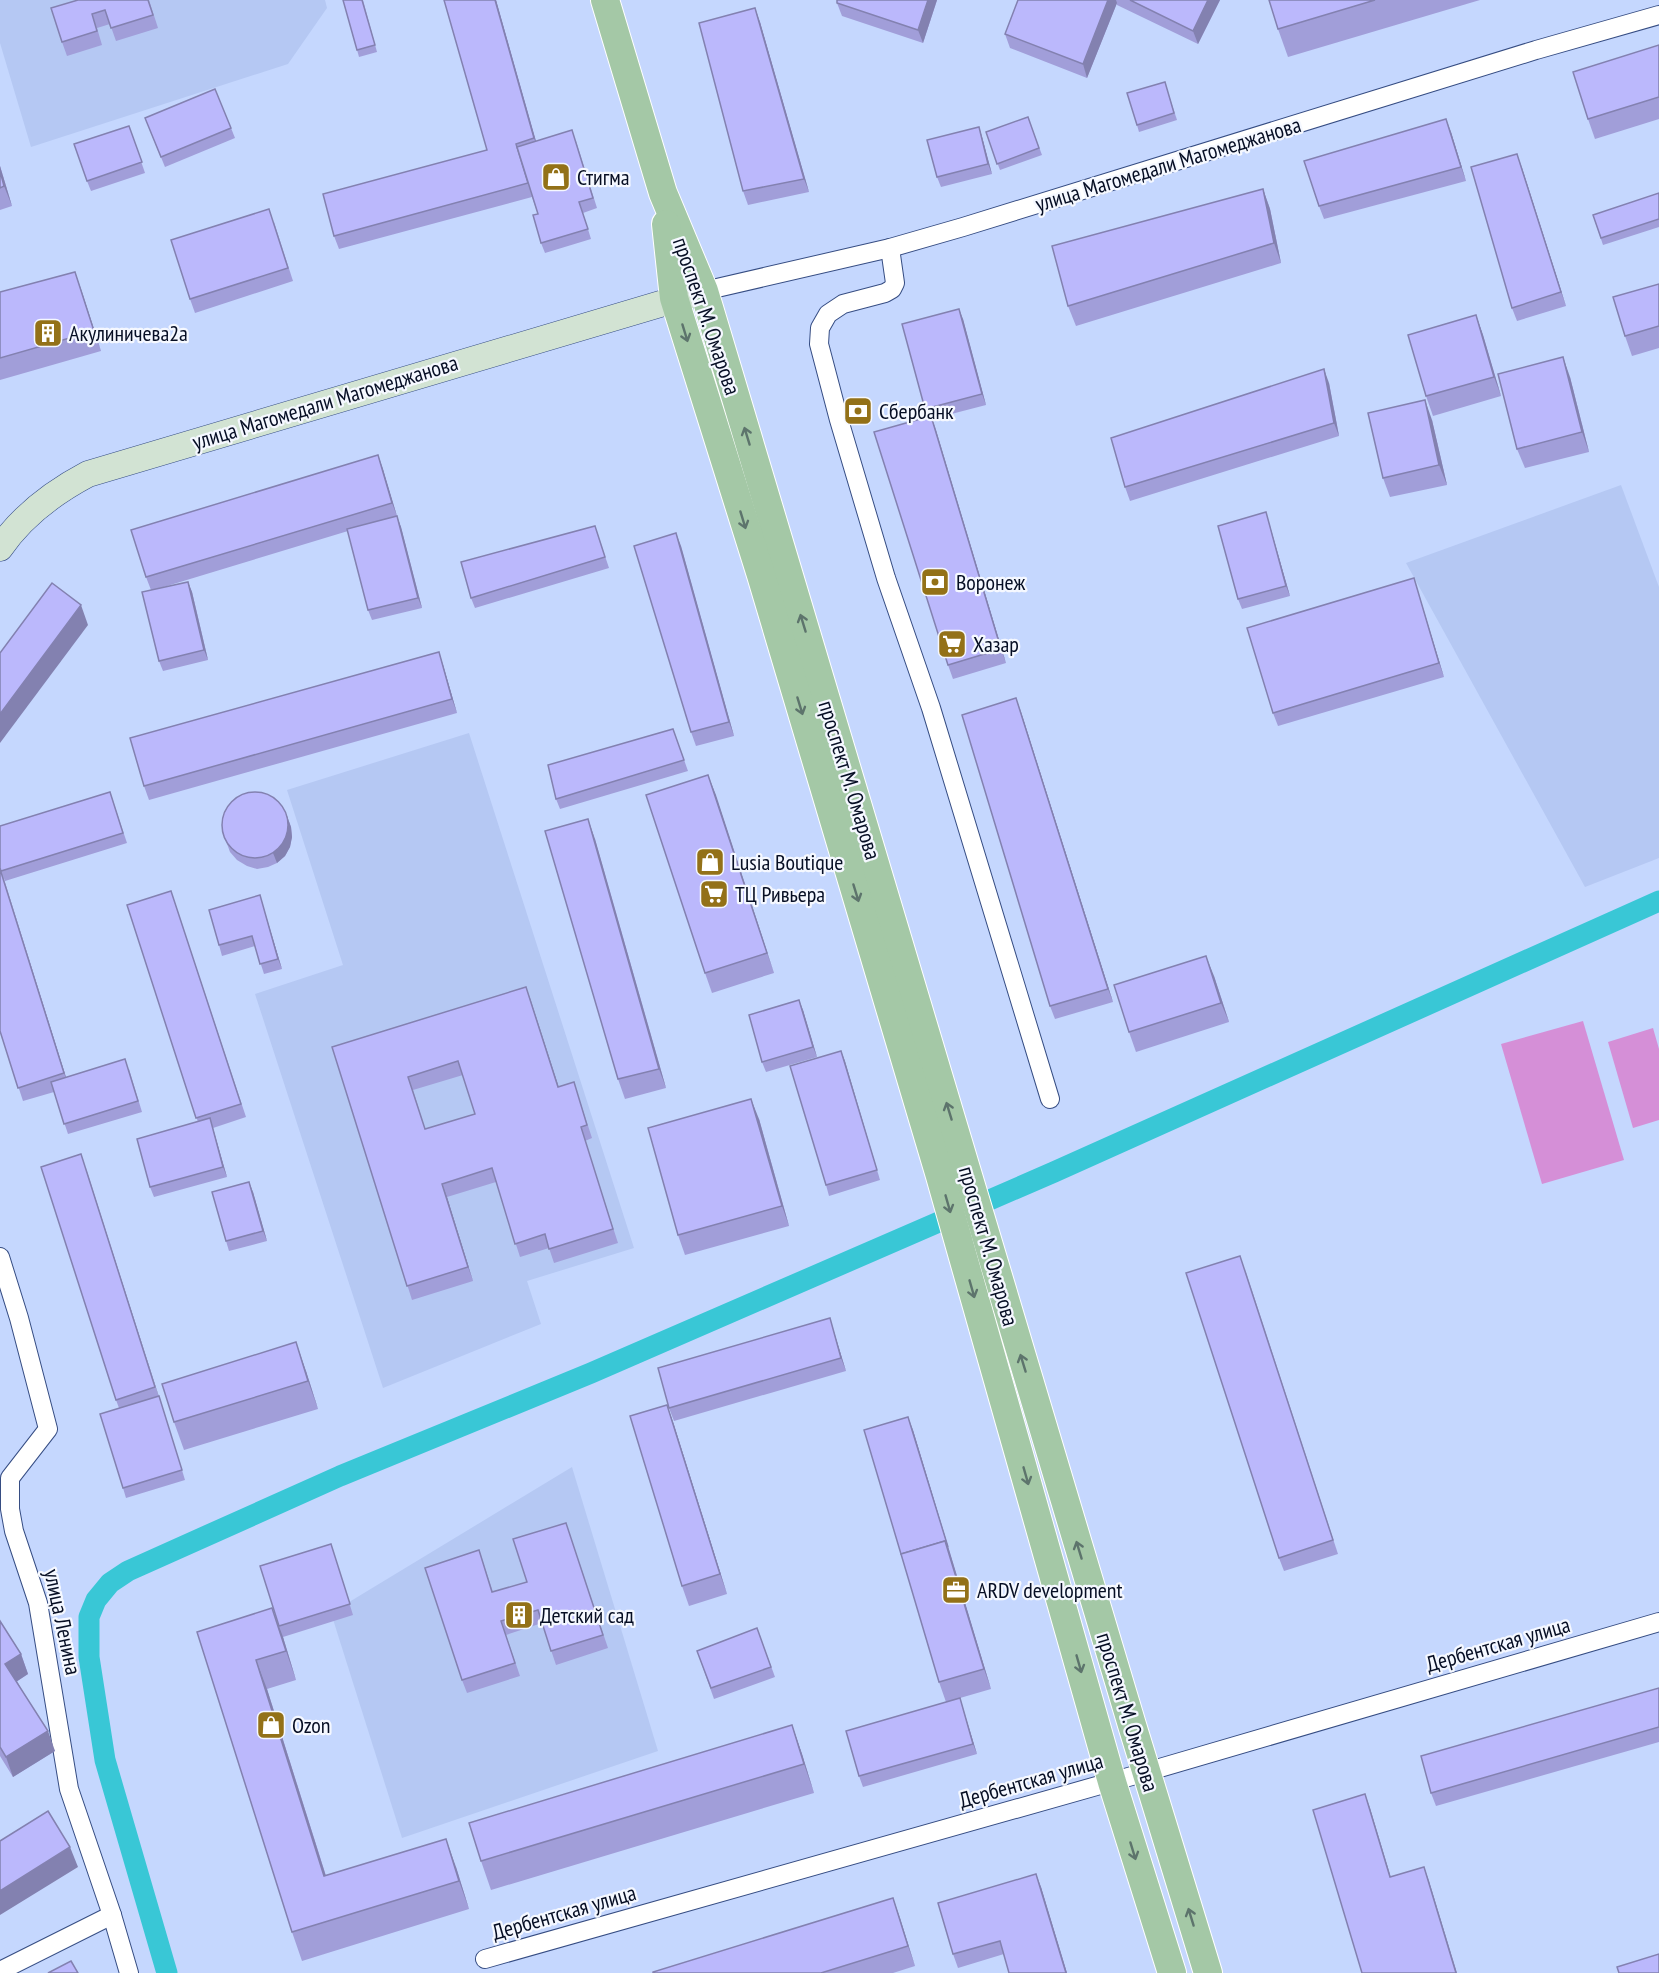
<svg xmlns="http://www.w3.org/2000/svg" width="1659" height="1973" viewBox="0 0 1659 1973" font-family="'PT Sans Narrow',sans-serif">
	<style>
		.built { fill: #b5c8f3 }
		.green { fill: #d58fd7 }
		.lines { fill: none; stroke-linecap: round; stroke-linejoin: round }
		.canal { stroke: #39c7d6; stroke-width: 21 }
		.street-casing { stroke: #364d83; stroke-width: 20 }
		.secondary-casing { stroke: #364d83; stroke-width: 27 }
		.primary-casing { stroke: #fff; stroke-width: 30 }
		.street { stroke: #fff; stroke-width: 18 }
		.secondary { stroke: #d2e3d3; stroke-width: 26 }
		.primary { stroke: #a4c8a6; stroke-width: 28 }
		.wall { fill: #a19ed9; fill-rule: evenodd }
		.shaded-wall { fill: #8381b0 }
		.building { fill: #bbb8fc; stroke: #8381b0; stroke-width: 1.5; fill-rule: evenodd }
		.oneway { stroke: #5d746c }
		.labels { text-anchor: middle; stroke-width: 4.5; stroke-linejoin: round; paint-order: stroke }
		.street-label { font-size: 22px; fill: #060e24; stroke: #f5f8ff }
		.poi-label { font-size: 22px; fill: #060e24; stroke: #f5f8ff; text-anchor: start }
	</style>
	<rect width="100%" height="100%" fill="#c5d7fe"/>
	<g class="built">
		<path d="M0,0h325l2,8 -39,56 -257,83 -31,-104z"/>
		<path d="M1621,485l38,102v271l-74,29 -179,-324z"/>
		<path d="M469,733l165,515 -107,33 14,43 -158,64 -128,-394 88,-29 -56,-175z"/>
		<path d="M572,1467l86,284 -256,87 -71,-225z"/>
	</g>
	<g class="green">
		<path d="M1583,1021l41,139 -82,24 -41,-140z"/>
		<path d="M1653,1028l6,21v71l-26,8 -25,-86z"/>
	</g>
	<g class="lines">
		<path class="canal" d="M167,1973l-62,-213 -16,-103v-40l7,-17 14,-17 18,-12 212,-95 251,-103 463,-201 605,-271"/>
		<g class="street-casing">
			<g id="street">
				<path d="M890,248l5,35 -3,6 -7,4 -42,11 -15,10 -8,14 -1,16 20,76 47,158 45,130 119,391"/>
				<path d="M704,291l186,-43 73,-21 573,-177 123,-35"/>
				<path d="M0,1257l19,61 29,111 -38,49v31l4,22 24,72 31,186 43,126 17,58"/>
				<path d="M485,1959l661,-187 513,-150"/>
				<path d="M0,1971l112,-56"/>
			</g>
		</g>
		<g class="secondary-casing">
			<path id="secondary" d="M0,548c22,-32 54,-56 88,-74l616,-183"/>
		</g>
		<g class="primary-casing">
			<g id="primary">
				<path d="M605,0l58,193 41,98 428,1434 76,248"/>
				<path d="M666,224l8,74 87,277 179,601 172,606 60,191"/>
			</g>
		</g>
		<use href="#street" class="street"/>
		<use href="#secondary" class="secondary"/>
		<use href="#primary" class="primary"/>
	</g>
	<g class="wall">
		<path d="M78,0h71l9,28 -42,13 -6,-17 -13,4 5,17 -35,11 -5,-14z"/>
		<path d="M343,0h20l14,52 -18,5z"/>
		<path d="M444,0h52l40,141h40l21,67 -14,5 8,26 -46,14 -4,-10 -3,-29 -6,-17 -193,52 -5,-13 153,-86z"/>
		<path d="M937,0l-14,43 -81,-27 -5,-13z"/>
		<path d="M1018,0h202l-22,44 -81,-39v-2l-30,75 -77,-30 -5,-14z"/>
		<path d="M1269,0h211l-192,57 -10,-28z"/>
		<path d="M760,22l49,170 -61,13 -5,-14z"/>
		<path d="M1659,45v74l-64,20 -7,-20z"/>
		<path d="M1167,89l10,31 -38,12 -2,-7z"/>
		<path d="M1028,117l14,38 -42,15 -14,-38z"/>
		<path d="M145,118l86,10 4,10 -70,29z"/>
		<path d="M129,126l16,47 -54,18 -4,-10z"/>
		<path d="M979,127l3,10 10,37 -51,13 -4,-10z"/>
		<path d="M1451,132l15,49 -142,38 -5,-13z"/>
		<path d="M0,166l12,40 -12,4z"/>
		<path d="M1522,168l44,138 -49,15 -5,-13z"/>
		<path d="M1263,189l7,20 11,54 -205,63 -8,-20z"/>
		<path d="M1659,193v34l-56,18 -10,-30z"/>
		<path d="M274,222l19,59 -98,32 -5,-14z"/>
		<path d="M75,272l26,79 -101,29v-88z"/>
		<path d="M1659,284v64l-27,8 -7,-20z"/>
		<path d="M1476,315l7,20 18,61 -68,20 -7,-20z"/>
		<path d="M963,319l23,86 -54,14 74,244 -53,16 -5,-14 -20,-248 -3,-8z"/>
		<path d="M1570,377l19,75 -64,16 -8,-19z"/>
		<path d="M1329,383l10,53 -209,65 -5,-14z"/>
		<path d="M1432,420l15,65 -57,12 -7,-19z"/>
		<path d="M378,455l19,61 -1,1 5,10 21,81 -50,12 -4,-10 -20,-79 -191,58 31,-7 4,10 16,68 -45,11 -4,-10 -8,-71 -5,-13z"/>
		<path d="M1266,512l24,84 -48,13 -4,-10z"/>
		<path d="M595,526l14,42 -134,40 -4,-10z"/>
		<path d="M681,546l53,190 -38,10 -5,-14z"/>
		<path d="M1414,578l30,99 -166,49 -5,-13z"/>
		<path d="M443,665l14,48 -308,87 -5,-14z"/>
		<path d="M1021,712l92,290 -58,17 -5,-13z"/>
		<path d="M673,729l15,42 -128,38 -4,-10z"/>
		<path d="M708,775l66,198 -62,20 -7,-20z"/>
		<path d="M110,792l17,51 -122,38 -2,-5 63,201 63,-8 13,43 -74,22 -14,-42 -31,9 -23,-70v-205z"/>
		<path d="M287,816l4,11 1,10 -2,10 -5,9 -8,7 -9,4 -11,2 -10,-3 -10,-6 -7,-8 -8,-22z"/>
		<path d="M595,839l71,249 -41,11 -7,-20z"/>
		<path d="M171,891l75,226 -33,11 14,49 -73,20 -4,-10 48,-65 -71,-217z"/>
		<path d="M263,906l19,63 -18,5 -9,-28 -33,10 -3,-11z"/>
		<path d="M1214,976l15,46 -93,30 -7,-20z"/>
		<path d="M526,987l32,100 16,-5 4,13 14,43 -7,3 33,102 -64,20 -5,-15 -29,9 -24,-75 -49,15 26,84 -61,19 -80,-253zM463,1075l12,39 -50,15 -12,-39z"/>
		<path d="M803,1010l14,47 -51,15 -4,-10z"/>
		<path d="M841,1051l39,129 -51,16 -3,-11z"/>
		<path d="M759,1119l30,107 -104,29 -7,-20z"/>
		<path d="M86,1168l99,312 -59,18 -3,-10 -4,-80 -3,-8z"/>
		<path d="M253,1192l14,49 -38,10 -3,-10z"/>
		<path d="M1245,1269l93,285 -54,17 -5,-13z"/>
		<path d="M834,1332l12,39 -172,50 -5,-13z"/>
		<path d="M306,1371l12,38 -134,41 -10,-28z"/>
		<path d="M667,1405l7,20 53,169 -38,12 -7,-20z"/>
		<path d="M913,1430l78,259 -31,9 17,56 -114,33 -4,-11 87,-74 -7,-20z"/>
		<path d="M566,1523l42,125 -52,17 -14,-42 -36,12 14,41 -53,17 -5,-13 17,-130 14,42 34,-10z"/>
		<path d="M331,1544l22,71 -70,22 13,43 -29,9 59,187 130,-9 13,42 -167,52 -10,-29 -95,-300 82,-6z"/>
		<path d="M0,1621l21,33 7,20 -11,7 38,70 -42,26 -13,-21z"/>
		<path d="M757,1628l18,49 -61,22 -17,-48z"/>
		<path d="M1659,1688v54l-223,64 -5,-13z"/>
		<path d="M792,1725l10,29 12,39 -323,97 -10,-29z"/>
		<path d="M1041,1887l26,86h-58l-5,-19 -46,14 -5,-14z"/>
		<path d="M893,1898l22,68 -22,7h-240z"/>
	</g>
	<g class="shaded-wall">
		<path d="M495,0h1l43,152 -5,-14z"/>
		<path d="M928,0h9l-14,43 -5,-13z"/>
		<path d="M1108,0h8l1,3 -30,75 -4,-14z"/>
		<path d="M1208,0h12l-22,44 -5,-13z"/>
		<path d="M755,8l5,14 49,170 -5,-13z"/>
		<path d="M1446,119l5,13 15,49 -5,-14z"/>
		<path d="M979,127l3,10 10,37 -4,-10z"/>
		<path d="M1517,154l5,14 44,138 -5,-14z"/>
		<path d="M0,166l12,40 -8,-20 -4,-15z"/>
		<path d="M1263,189l7,20 11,54 -7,-20z"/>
		<path d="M75,272l7,20 19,59 -7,-20z"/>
		<path d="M959,309l4,10 23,86 -4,-11z"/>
		<path d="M1476,315l7,20 18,61 -7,-19z"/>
		<path d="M1563,357l7,20 19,75 -7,-20z"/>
		<path d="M1324,369l5,14 10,53 -5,-13z"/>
		<path d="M1425,400l7,20 15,65 -8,-20z"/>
		<path d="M931,416l5,14 70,233 -5,-14z"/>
		<path d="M378,455l5,14 14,47 -5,-13z"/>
		<path d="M1266,512l3,11 21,73 -4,-10z"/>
		<path d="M397,516l4,11 21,81 -4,-10z"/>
		<path d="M676,533l5,13 53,190 -5,-14z"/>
		<path d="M1414,578l4,14 26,85 -5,-14z"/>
		<path d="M188,582l4,10 16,68 -4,-10z"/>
		<path d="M81,605l7,20 -88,118v-29z"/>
		<path d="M439,652l4,13 14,48 -5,-14z"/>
		<path d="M1016,698l5,14 92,290 -5,-13z"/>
		<path d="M708,775l8,20 58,178 -7,-20z"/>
		<path d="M287,816l4,11 1,10 -2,10 -5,9 -8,7 -4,-10z"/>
		<path d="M588,819l7,20 71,249 -7,-19z"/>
		<path d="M0,867l69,220 -5,-14z"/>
		<path d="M260,895l3,11 19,63 -4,-10z"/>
		<path d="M1206,956l8,20 15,46 -8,-19z"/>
		<path d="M526,987l5,14 32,99 -5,-13z"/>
		<path d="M799,1000l4,10 14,47 -4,-10z"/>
		<path d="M841,1051l4,10 35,119 -3,-10z"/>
		<path d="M751,1099l8,20 30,107 -7,-20z"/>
		<path d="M210,1118l3,11 14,48 -4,-10z"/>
		<path d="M81,1154l81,252 23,74 -3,-10z"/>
		<path d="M249,1182l4,10 14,49 -4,-10z"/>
		<path d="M442,1184l5,13 26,84 -5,-14z"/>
		<path d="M830,1318l4,14 12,39 -5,-13z"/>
		<path d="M296,1342l10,29 12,38 -10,-28z"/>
		<path d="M667,1405l7,20 53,169 -7,-20z"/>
		<path d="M908,1417l5,13 78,259 -7,-20z"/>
		<path d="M272,1608l11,29 13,43 -10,-29z"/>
		<path d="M21,1654l7,20 -15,10 -8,-20z"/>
		<path d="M256,1660l11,29 68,216 -11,-29z"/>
		<path d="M960,1698l3,11 14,45 -4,-10z"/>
		<path d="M792,1725l10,29 12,39 -10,-29z"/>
		<path d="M48,1731l7,20 -42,26 -7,-20z"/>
		<path d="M1365,1794l5,14 25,83 -5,-14z"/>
		<path d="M446,1839l10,28 13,42 -10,-28z"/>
		<path d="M70,1847l8,20 -78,48v-24z"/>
		<path d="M1424,1867l5,14 28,92h-1z"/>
		<path d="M1036,1874l5,13 26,86h-1z"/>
		<path d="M893,1898l7,20 15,48 -7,-20z"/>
	</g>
	<g class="building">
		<path d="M78,0h70l5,15 -42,13 -6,-18 -13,4 5,17 -35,11 -11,-34z"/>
		<path d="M343,0h19l13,45 -18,5z"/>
		<path d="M444,0h51l39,138 -18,6 12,39 -194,53 -11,-42 164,-44z"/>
		<path d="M837,0h91l-10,30 -81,-27z"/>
		<path d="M1018,0h90l-25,64 -78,-30z"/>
		<path d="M1130,0h78l-15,31z"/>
		<path d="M1269,0h106l-97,29z"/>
		<path d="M755,8l49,171 -61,12 -44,-168z"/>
		<path d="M1659,45v52l-71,22 -15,-47z"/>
		<path d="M1165,82l9,31 -37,12 -10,-32z"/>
		<path d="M215,89l16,39 -70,29 -16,-39z"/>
		<path d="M1028,117l11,31 -42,16 -11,-32z"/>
		<path d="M1446,119l15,48 -142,39 -15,-45z"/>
		<path d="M129,126l13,36 -55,19 -13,-37z"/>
		<path d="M979,127l9,37 -51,13 -10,-37z"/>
		<path d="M572,130l21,68 -14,4 9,27 -47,14 -8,-28 5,-1 -21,-67z"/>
		<path d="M1517,154l44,138 -49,16 -41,-141z"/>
		<path d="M0,171l4,15 -4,2z"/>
		<path d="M1263,189l11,54 -206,63 -16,-60z"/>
		<path d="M1659,193v26l-58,19 -8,-23z"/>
		<path d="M269,209l19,59 -98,31 -19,-59z"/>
		<path d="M75,272l19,59 -94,27v-66z"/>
		<path d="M1659,284v42l-34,10 -12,-39z"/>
		<path d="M959,309l23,85 -57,15 -23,-85z"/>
		<path d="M1476,315l18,62 -68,19 -18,-61z"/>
		<path d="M1563,357l19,75 -65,17 -19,-75z"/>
		<path d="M1324,369l10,54 -209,64 -14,-49z"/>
		<path d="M1425,400l14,65 -56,13 -15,-65z"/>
		<path d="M931,416l70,233 -53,16 -74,-233z"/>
		<path d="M378,455l14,48 -246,74 -15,-47z"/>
		<path d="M1266,512l20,74 -48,13 -20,-73z"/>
		<path d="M397,516l21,82 -50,12 -21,-81z"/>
		<path d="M595,526l10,31 -134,41 -10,-36z"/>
		<path d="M676,533l53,189 -38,10 -57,-186z"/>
		<path d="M1414,578l25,85 -166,50 -26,-85z"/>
		<path d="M188,582l16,68 -45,11 -17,-69z"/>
		<path d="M52,583l29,22 -81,109v-61z"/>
		<path d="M439,652l13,47 -308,87 -14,-48z"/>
		<path d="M1016,698l92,291 -58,17 -88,-291z"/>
		<path d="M673,729l11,31 -128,39 -8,-34z"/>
		<path d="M708,775l59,178 -62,20 -59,-178z"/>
		<path d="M110,792l13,41 -122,38 -1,-3v-42z"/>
		<circle cx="255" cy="825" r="33"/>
		<path d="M588,819l71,250 -41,10 -73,-248z"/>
		<path d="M0,869l64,204 -46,15 -18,-57z"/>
		<path d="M171,891l70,213 -45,14 -69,-213z"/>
		<path d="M260,895l18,64 -18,5 -8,-28 -33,9 -10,-35z"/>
		<path d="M1206,956l15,47 -92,29 -15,-47z"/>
		<path d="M526,987l32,100 16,-5 13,43 -6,2 32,102 -64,20 -4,-15 -30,10 -23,-76 -50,16 26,83 -61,19 -75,-239zM458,1061l17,53 -50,15 -17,-52z"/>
		<path d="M799,1000l14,47 -51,15 -13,-47z"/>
		<path d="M841,1051l36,119 -51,15 -36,-119z"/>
		<path d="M125,1059l13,42 -74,23 -13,-42z"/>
		<path d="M751,1099l31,107 -104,29 -30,-107z"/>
		<path d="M210,1118l13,49 -73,20 -13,-48z"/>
		<path d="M81,1154l74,233 -39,13 -75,-233z"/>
		<path d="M249,1182l14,49 -37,10 -14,-49z"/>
		<path d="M1240,1256l93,284 -54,18 -93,-285z"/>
		<path d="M830,1318l11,40 -172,50 -11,-40z"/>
		<path d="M296,1342l12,39 -134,41 -12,-38z"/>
		<path d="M159,1396l23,74 -59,18 -23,-74z"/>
		<path d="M667,1405l53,169 -38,12 -52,-170z"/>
		<path d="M908,1417l40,130 -3,-6 -44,13 -37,-124z"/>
		<path d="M566,1523l37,112 -52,16 -13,-41 -37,11 14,42 -53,17 -37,-112 54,-18 13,42 35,-10 -14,-43z"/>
		<path d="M945,1541l39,128 -45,13 -38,-128z"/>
		<path d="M331,1544l19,60 -71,22 -19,-60z"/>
		<path d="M272,1608l14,43 -30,9 68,216 122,-37 13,42 -167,51 -95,-300z"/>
		<path d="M0,1621l21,33 -16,10 43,67 -42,26 -6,-10z"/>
		<path d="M757,1628l14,39 -60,21 -14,-37z"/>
		<path d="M1659,1688v39l-228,66 -10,-37z"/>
		<path d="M960,1698l13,46 -114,32 -13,-45z"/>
		<path d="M792,1725l12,39 -323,97 -12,-38z"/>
		<path d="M1365,1794l25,83 34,-10 32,106h-94l-49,-163z"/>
		<path d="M48,1811l22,36 -70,44v-50z"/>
		<path d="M1036,1874l30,99h-57l-9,-32 -47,13 -15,-51z"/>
		<path d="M893,1898l15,48 -87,27h-168v-1z"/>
		<path d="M1659,1954v19h-40l-2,-6z"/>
		<path d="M71,1961l7,12h-30z"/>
	</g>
	<defs><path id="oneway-shaft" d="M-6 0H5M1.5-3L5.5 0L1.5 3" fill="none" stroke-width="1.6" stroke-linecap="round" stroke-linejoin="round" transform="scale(1.5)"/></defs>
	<g class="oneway">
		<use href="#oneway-shaft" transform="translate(685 333) rotate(73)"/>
		<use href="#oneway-shaft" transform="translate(747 436) rotate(-107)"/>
		<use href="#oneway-shaft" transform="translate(743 520) rotate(73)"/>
		<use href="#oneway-shaft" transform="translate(803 623) rotate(-107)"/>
		<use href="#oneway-shaft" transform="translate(800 706) rotate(73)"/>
		<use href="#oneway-shaft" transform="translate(856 893) rotate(73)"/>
		<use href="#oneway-shaft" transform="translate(949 1111) rotate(-107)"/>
		<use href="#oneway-shaft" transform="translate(948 1204) rotate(74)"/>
		<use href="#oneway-shaft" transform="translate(972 1289) rotate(74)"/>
		<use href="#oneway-shaft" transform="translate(1023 1363) rotate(-107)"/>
		<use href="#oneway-shaft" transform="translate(1026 1476) rotate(74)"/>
		<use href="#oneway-shaft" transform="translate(1079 1550) rotate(-107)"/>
		<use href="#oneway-shaft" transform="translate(1079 1664) rotate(74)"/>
		<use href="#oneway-shaft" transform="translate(1133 1851) rotate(73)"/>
		<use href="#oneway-shaft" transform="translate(1191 1917) rotate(-107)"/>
	</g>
	<defs>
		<g id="shop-square" transform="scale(1.5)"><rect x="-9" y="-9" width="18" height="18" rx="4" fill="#937118" stroke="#f5f8ff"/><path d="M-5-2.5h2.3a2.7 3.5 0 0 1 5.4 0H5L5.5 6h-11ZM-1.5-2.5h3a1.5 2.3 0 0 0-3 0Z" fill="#fff"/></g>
		<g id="building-square" transform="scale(1.5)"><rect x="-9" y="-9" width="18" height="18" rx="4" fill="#937118" stroke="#f5f8ff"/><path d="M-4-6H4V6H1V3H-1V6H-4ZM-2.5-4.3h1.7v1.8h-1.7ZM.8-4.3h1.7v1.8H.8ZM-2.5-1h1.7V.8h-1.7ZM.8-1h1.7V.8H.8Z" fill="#fff"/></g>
		<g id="bank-square" transform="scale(1.5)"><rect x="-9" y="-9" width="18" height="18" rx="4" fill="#937118" stroke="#f5f8ff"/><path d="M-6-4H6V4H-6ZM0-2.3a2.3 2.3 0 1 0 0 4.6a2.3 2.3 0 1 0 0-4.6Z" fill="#fff"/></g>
		<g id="supermarket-square" transform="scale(1.5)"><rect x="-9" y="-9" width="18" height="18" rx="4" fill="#937118" stroke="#f5f8ff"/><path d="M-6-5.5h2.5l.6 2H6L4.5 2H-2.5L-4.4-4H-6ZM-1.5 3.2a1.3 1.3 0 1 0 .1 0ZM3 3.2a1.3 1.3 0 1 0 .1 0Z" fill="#fff"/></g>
		<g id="office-square" transform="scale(1.5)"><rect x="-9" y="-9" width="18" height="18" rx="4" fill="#937118" stroke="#f5f8ff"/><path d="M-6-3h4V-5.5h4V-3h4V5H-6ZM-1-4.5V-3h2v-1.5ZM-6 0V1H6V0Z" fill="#fff"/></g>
	</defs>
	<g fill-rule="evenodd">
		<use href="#shop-square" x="556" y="177"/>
		<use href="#building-square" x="48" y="333"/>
		<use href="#bank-square" x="858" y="411"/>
		<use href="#bank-square" x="935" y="582"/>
		<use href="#supermarket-square" x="952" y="644"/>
		<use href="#shop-square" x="710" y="862"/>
		<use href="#supermarket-square" x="714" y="894"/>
		<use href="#office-square" x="956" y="1590"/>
		<use href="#building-square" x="519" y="1615"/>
		<use href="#shop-square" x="271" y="1725"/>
	</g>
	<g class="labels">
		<g class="street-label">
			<text transform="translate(1168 164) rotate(-17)" y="8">улица Магомедали Магомеджановa</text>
			<text transform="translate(707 316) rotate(71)" y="8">проспект М. Омарова</text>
			<text transform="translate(325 402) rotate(-17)" y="8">улица Магомедали Магомеджанова</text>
			<text transform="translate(850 780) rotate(73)" y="8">проспект М. Омарова</text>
			<text transform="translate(989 1246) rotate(74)" y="8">проспект М. Омарова</text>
			<text transform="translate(63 1622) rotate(78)" y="8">улица Ленина</text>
			<text transform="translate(1498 1644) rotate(-16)" y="8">Дербентская улица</text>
			<text transform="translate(1128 1712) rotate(73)" y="8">проспект М. Омарова</text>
			<text transform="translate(1031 1780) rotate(-16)" y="8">Дербентская улица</text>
			<text transform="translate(564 1912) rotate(-16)" y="8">Дербентская улица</text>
		</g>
		<g class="poi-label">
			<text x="577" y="185">Стигма</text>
			<text x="69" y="341">Акулиничева2а</text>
			<text x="879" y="419">Сбербанк</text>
			<text x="956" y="590">Воронеж</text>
			<text x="973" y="652">Хазар</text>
			<text x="731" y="870">Lusia Boutique</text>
			<text x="735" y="902">ТЦ Ривьера</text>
			<text x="977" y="1598">ARDV development</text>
			<text x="540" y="1623">Детский сад</text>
			<text x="292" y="1733">Ozon</text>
		</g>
	</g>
</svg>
